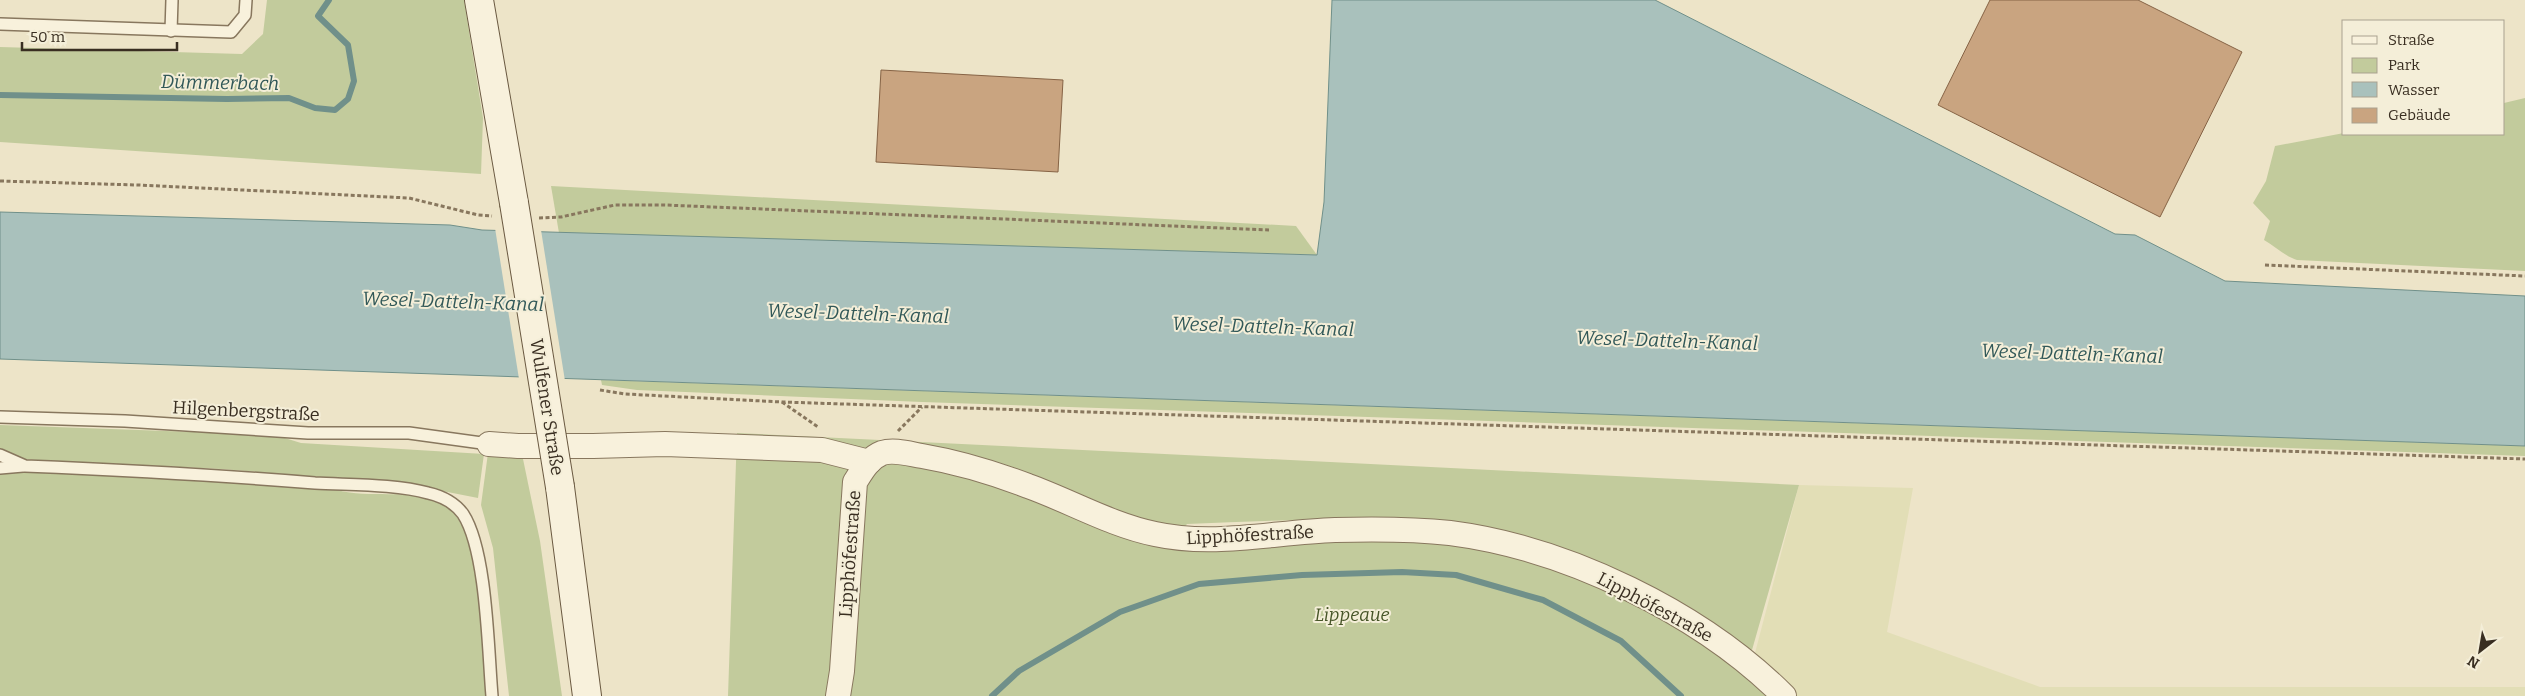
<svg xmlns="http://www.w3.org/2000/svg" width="2525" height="696" viewBox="0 0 2525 696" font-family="Bitter,serif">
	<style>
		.farmland { fill: #e2deb6 }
		.green { fill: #c2cb9c }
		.water { fill: #a9c1bc; stroke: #70908a }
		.pier { fill: #ede4c8 }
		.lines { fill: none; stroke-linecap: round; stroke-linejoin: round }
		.stream { stroke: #70908a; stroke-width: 6 }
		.building { fill: #c9a480; stroke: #866345 }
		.service-casing { stroke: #88775e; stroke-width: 14 }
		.minor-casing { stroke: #88775e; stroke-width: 26 }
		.secondary-casing { stroke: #6a5941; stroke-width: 30 }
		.path { stroke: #88775e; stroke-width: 3; stroke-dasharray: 4 2.5; stroke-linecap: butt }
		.service { stroke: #f8f1dc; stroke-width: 11 }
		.minor { stroke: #f8f1dc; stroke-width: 24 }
		.secondary { stroke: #f8f1dc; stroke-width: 28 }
		.secondary-bridge-casing { stroke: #6a5941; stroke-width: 30; stroke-linecap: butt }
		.secondary-bridge { stroke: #f8f1dc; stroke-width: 28 }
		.labels { text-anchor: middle; stroke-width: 4; stroke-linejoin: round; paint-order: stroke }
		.street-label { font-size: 18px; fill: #392e21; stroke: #f4eed8 }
		.park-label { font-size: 18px; font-style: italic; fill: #475528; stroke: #f4eed8 }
		.water-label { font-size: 19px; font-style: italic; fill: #315858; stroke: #f4eed8 }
	</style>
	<rect width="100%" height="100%" fill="#ede4c8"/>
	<path class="farmland" d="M1799,485l114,3 -26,144 153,55h485v9h-732l-38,-43z"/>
	<g class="green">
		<path d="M267,0h197l19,118 -2,56 -481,-32v-95l242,7 21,-20z"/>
		<path d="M2525,98v173l-228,-11c-11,-3 -22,-14 -33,-20l6,-19 -17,-18 13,-22 9,-35 69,-13 160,1v-31z"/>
		<path d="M551,186l745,40 21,29 -758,-22z"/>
		<path d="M601,380l1924,66v10l-1603,-54 -285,-12 -35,-5z"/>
		<path d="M0,425l275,10 26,8 183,11 -6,44 -71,-14 -186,-15 -204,-10 -17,-10z"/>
		<path d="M737,433l1062,52 -47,165c-81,-48 -163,-97 -256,-119 -34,-8 -70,-9 -105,-10 -68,-3 -136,0 -204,3l-17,20c39,4 77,-7 116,-9 32,-2 65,-1 98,-1 25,0 51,-2 76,0 84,6 188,55 257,103 23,16 43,38 63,59h-1052z"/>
		<path d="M488,453l35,6 17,82 22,155h-53l-16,-148 -12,-43z"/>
		<path d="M19,471l180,6 138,13c33,9 70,-2 102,12 13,5 24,22 28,35 14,51 16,106 21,159h-488v-222z"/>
	</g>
	<path class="water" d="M1332,0h323l460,234 20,1 90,46 300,15v150l-2525,-87v-147l450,13 32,5 835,25 7,-53z"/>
	<path class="pier" d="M495,228l46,2 24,151 -46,-2z"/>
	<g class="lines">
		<g class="stream">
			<path d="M0,95l227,4 62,-1 26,10 20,2 13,-11 6,-18 -6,-36 -30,-29 11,-16"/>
			<path d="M992,696l27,-25 101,-59 79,-28 103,-9 100,-3 54,3 87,25 78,41 60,55"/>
		</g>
	</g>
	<g class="building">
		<path d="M1990,0h148l104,52 -82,165 -222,-112z"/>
		<path d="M881,70l182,10 -5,92 -182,-10z"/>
	</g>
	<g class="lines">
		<g class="service-casing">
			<g id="service">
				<path d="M0,24l231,8 14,-17 1,-15"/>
				<path d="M171,31l1,-31"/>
				<path d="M0,417l125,4 183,12h101l80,11"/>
				<path d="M0,455l25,11c97,4 193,9 290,17 34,2 81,1 113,10 13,3 27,10 35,21 24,37 25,137 29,182"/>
				<path d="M0,468l23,-2"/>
			</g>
		</g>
		<g class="minor-casing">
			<g id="minor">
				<path d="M489,444l29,2h75l72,-2 157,6 47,12"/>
				<path d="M838,696l4,-25 13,-189c7,-11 14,-24 27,-29 12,-4 28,1 40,3 35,6 72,17 106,30 42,15 83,39 127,48 59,13 120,-2 180,-4 38,-1 78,-1 115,3 117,15 251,80 334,163"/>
			</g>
		</g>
		<g class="secondary-casing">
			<g id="secondary">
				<path d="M479,0l35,203"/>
				<path d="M560,487l27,209"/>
			</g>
		</g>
		<g class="path">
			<path d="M0,181l138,4 271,13 69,17 14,1"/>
			<path d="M539,218l22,-1 54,-12h50l604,25"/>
			<path d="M2265,265l260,11"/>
			<path d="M600,390l25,4 157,8 1743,57"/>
			<path d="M782,402l36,25"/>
			<path d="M898,431l24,-24"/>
		</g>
		<use href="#service" class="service"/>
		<use href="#minor" class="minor"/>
		<use href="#secondary" class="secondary"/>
		<g class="secondary-bridge-casing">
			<path id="secondary-bridge" d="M514,203l46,284"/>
		</g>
		<use href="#secondary-bridge" class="secondary-bridge"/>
	</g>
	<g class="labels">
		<g class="street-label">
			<text transform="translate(547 407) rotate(81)" y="6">Wulfener Straße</text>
			<text transform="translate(246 411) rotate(3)" y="6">Hilgenbergstraße</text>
			<text transform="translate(1250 535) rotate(-3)" y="6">Lipphöfestraße</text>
			<text transform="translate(850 554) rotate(-86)" y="6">Lipphöfestraße</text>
			<text transform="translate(1655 607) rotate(28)" y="6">Lipphöfestraße</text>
		</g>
		<g class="park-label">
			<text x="1352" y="621">Lippeaue</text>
		</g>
		<g class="water-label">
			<text transform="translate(220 82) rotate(1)" y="7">Dümmerbach</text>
			<text transform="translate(453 301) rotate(2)" y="7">Wesel-Datteln-Kanal</text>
			<text transform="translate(858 313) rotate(2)" y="7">Wesel-Datteln-Kanal</text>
			<text transform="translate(1263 326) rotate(2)" y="7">Wesel-Datteln-Kanal</text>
			<text transform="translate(1667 340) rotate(2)" y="7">Wesel-Datteln-Kanal</text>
			<text transform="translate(2072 353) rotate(2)" y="7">Wesel-Datteln-Kanal</text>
		</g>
	</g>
	<rect x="2342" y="20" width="162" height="115" fill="#f4eed8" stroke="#a9a18f"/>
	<rect x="2352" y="36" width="25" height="8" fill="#f8f1dc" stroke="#a9a18f"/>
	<text x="2388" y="45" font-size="15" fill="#392e21">Straße</text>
	<rect x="2352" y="58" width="25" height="15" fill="#c2cb9c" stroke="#a9a18f"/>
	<text x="2388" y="70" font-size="15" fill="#392e21">Park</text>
	<rect x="2352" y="82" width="25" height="15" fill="#a9c1bc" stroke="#a9a18f"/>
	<text x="2388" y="95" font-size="15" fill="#392e21">Wasser</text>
	<rect x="2352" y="108" width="25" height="15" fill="#c9a480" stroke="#a9a18f"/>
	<text x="2388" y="120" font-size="15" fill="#392e21">Gebäude</text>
	<g transform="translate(2480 651) rotate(211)" stroke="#f4eed8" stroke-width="4" paint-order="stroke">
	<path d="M0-4L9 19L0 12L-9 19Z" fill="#392e21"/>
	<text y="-8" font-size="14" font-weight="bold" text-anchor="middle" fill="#392e21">N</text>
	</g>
	<path d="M22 42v8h155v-8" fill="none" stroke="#392e21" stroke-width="2.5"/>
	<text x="30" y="42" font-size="15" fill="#392e21" stroke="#f4eed8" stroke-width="4" paint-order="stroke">50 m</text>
</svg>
